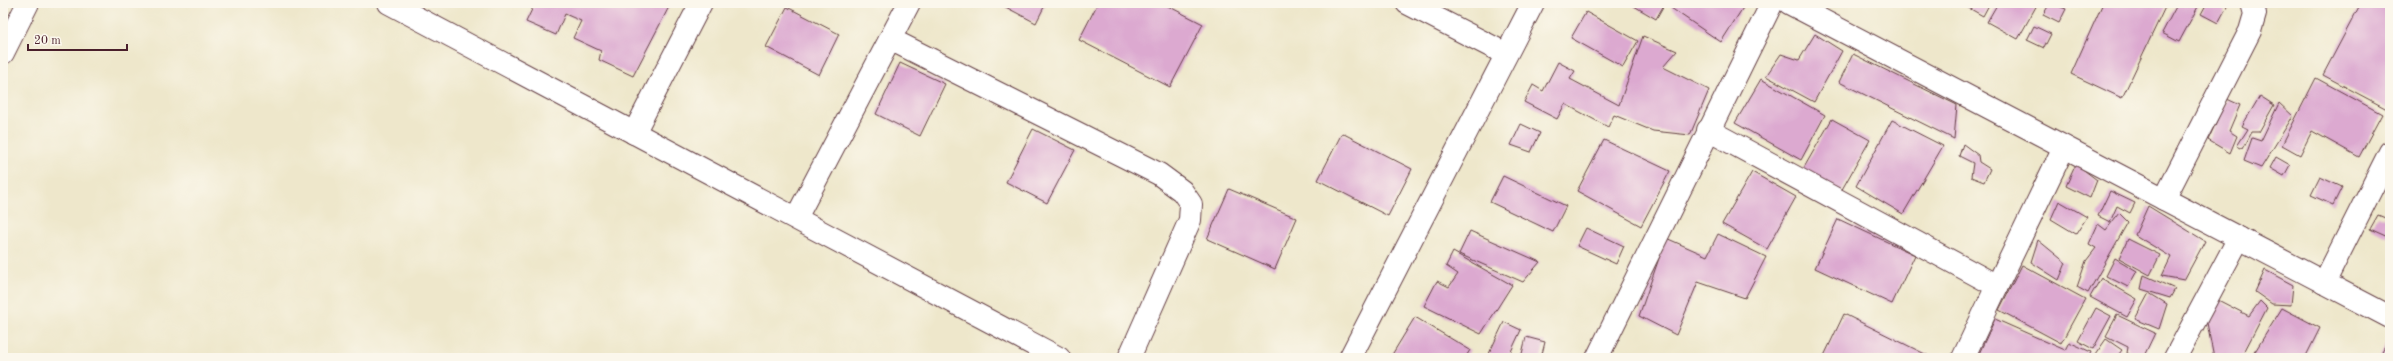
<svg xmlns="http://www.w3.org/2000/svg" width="2393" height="361" viewBox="0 0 2393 361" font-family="'Old Standard TT',serif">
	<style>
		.building { fill: #dca9d0 }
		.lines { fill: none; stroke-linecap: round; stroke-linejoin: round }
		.minor-casing { stroke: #633d43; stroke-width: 24 }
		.minor { stroke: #fff; stroke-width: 22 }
	</style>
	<rect width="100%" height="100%" fill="#fbf7ec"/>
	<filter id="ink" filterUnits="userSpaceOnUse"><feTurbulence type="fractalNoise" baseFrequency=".025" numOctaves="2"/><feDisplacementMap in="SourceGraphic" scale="8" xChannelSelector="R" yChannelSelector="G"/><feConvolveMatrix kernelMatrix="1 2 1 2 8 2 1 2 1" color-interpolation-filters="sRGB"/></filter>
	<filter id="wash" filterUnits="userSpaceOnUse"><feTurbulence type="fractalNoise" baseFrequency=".012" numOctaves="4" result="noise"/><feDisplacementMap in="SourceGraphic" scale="16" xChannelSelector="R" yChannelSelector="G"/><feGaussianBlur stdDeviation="0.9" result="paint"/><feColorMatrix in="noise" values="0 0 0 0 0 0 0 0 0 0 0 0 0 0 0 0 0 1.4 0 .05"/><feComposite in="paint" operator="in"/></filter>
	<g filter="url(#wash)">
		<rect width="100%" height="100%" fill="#eee7cb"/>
		<g id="blocks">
			<g class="building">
				<path d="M535,3h136l-38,73 -34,-16 2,-9 -28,-13 8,-17 -16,-7 -9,21 -30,-13z"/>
				<path d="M998,3h48l-10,20z"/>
				<path d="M1098,3h64l41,21 -33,63 -91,-47z"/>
				<path d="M1629,3h36l-9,16z"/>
				<path d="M1674,3h72l-25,39 -50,-34z"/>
				<path d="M1960,3h30l-7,13z"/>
				<path d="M1998,3h40l-20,36 -31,-17z"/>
				<path d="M2050,3l16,6 -7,14 -16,-8z"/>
				<path d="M2103,3h64l-45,95 -51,-24z"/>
				<path d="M2178,3h22l-21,39 -17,-9z"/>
				<path d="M2207,3h22l-11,20 -17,-9z"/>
				<path d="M2361,3h29v101l-3,5 -64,-34z"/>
				<path d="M787,7l52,27 -20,41 -53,-28z"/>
				<path d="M1586,12l52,29 -15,26 -52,-29z"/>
				<path d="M2034,26l17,8 -7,14 -17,-8z"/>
				<path d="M1815,34l27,17 -28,51 -48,-26 15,-22 18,6z"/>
				<path d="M1643,36l34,15 -14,16 46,23 -19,45 -37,-4 -39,-16 -6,12 -43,-23 -8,15 -33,-17 9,-17 10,6 15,-29 17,9 -5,8 49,26z"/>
				<path d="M1853,54l104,51 -3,34 -115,-57z"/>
				<path d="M900,63l45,21 -25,52 -44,-22z"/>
				<path d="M2316,78l66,36 -23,43 -47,-26 -12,24 -18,-10z"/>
				<path d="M1761,79l64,36 -24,45 -66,-37z"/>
				<path d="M2260,96l14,9 -15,27h-7l-9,17 -6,-3 11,-17 -6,-3z"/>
				<path d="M2227,99l13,6 -11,26 8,5 -7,17 -22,-13z"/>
				<path d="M2279,103l14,13 -32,52 -17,-7 8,-23 9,3z"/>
				<path d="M1832,119l38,21 -30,53 -38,-22z"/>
				<path d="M1892,120l51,26 -40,68 -47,-28z"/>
				<path d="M1521,124l19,9 -9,19 -20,-7z"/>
				<path d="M1033,129l42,21 -28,53 -41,-21z"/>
				<path d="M1342,133l70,36 -24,47 -70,-36z"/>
				<path d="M1604,140l66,31 -29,55 -64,-35z"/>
				<path d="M1963,144l15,11 1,7 11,7 -6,13 -13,-5 2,-14 -14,-7z"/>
				<path d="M2276,157l14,8 -6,11 -14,-8z"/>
				<path d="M2076,164l21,16 -7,18 -24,-12z"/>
				<path d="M1752,172l44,25 -29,52 -45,-25z"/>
				<path d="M1503,176l63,30 -13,26 -63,-30z"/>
				<path d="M2320,177l22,10 -9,18 -22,-10z"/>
				<path d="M1229,189l68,29 -22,51 -68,-30z"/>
				<path d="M2110,191l25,12 -5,10 -13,-7 -7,16 -12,-6z"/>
				<path d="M2059,201l28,16 -11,17 -25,-15z"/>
				<path d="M2148,206l57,35 -21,39 -22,-4 9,-19 -36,-22z"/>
				<path d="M2119,213l9,9 -40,71 -11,-6 9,-26 10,-13 -7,-4 9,-20 8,6z"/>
				<path d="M2378,215l12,5v18l-20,-9z"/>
				<path d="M1838,219l77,36 -23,49 -77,-36z"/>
				<path d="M1586,228l38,18 -8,18 -39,-18z"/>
				<path d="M1470,231l70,31 -17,20 -64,-28z"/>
				<path d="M1718,234l48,23 -21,41 -47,-16 -22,53 -37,-19 27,-78 41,18z"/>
				<path d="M2128,239l32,16 -10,20 -31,-17z"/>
				<path d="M2038,240l28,23 -7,17 -28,-18z"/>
				<path d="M1453,252l59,33 -31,49 -57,-28 13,-25 12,6 9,-13 -12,-8z"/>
				<path d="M2115,258l22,13 -9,16 -22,-11z"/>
				<path d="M2022,265l63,34 -24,44 -62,-33z"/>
				<path d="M2265,270l28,15 -2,20 -19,-1 -17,-12z"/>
				<path d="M2144,275l31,14 -5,9 -29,-9z"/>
				<path d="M2101,278l36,21 -10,18 -37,-20z"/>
				<path d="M2149,293l18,11 -8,25 -24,-10z"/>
				<path d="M2218,300l31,16 11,-15 7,7 -26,50h-27l-8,-40z"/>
				<path d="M2096,308l15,8 -18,33 -15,-8z"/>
				<path d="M2282,308l38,20 -15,30h-54z"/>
				<path d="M1844,314l87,43v1h-108z"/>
				<path d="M2117,315l38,18 -12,25h-7l-9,-5 1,-6 -22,-11z"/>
				<path d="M1415,317l55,33 -5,8h-75z"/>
				<path d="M1995,319l70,31 4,-8 22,10 -3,6h-111z"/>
				<path d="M1504,322l17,8 -13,28h-21z"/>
				<path d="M1526,337l19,5 -4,16h-20z"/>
				<path d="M2106,339l16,11 -3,4 7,4h-26l-5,-3z"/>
				<path d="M2388,341l2,1v16h-11z"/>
			</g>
		</g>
	</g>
	<g filter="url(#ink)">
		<use href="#blocks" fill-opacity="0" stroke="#633d43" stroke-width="1"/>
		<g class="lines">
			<g class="minor-casing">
				<g id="minor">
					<path d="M389,3l670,355"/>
					<path d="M1407,3l99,51"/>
					<path d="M1789,3l601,314"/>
					<path d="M890,39l269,135 23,17 9,13 -1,16 -61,138"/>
					<path d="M3,53l25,-50"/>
					<path d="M1708,130l289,156 -34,72"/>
					<path d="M634,133l67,-130"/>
					<path d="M2164,199l86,-168 5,-17 -3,-11"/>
					<path d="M796,218l113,-215"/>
					<path d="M2324,283l66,-131"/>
					<path d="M1997,286l67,-139"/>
					<path d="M1350,358l183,-355"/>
					<path d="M1597,358l175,-355"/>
					<path d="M2175,358l64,-120"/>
				</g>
			</g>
			<use href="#minor" class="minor"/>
		</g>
	</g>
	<rect width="2393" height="361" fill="none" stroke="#fbf7ec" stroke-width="16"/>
	<path d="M28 44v6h99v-6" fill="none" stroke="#4a1f2b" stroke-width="2"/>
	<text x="34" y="44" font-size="12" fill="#4a1f2b" stroke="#fbf7ec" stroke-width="3" paint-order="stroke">20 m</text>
</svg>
